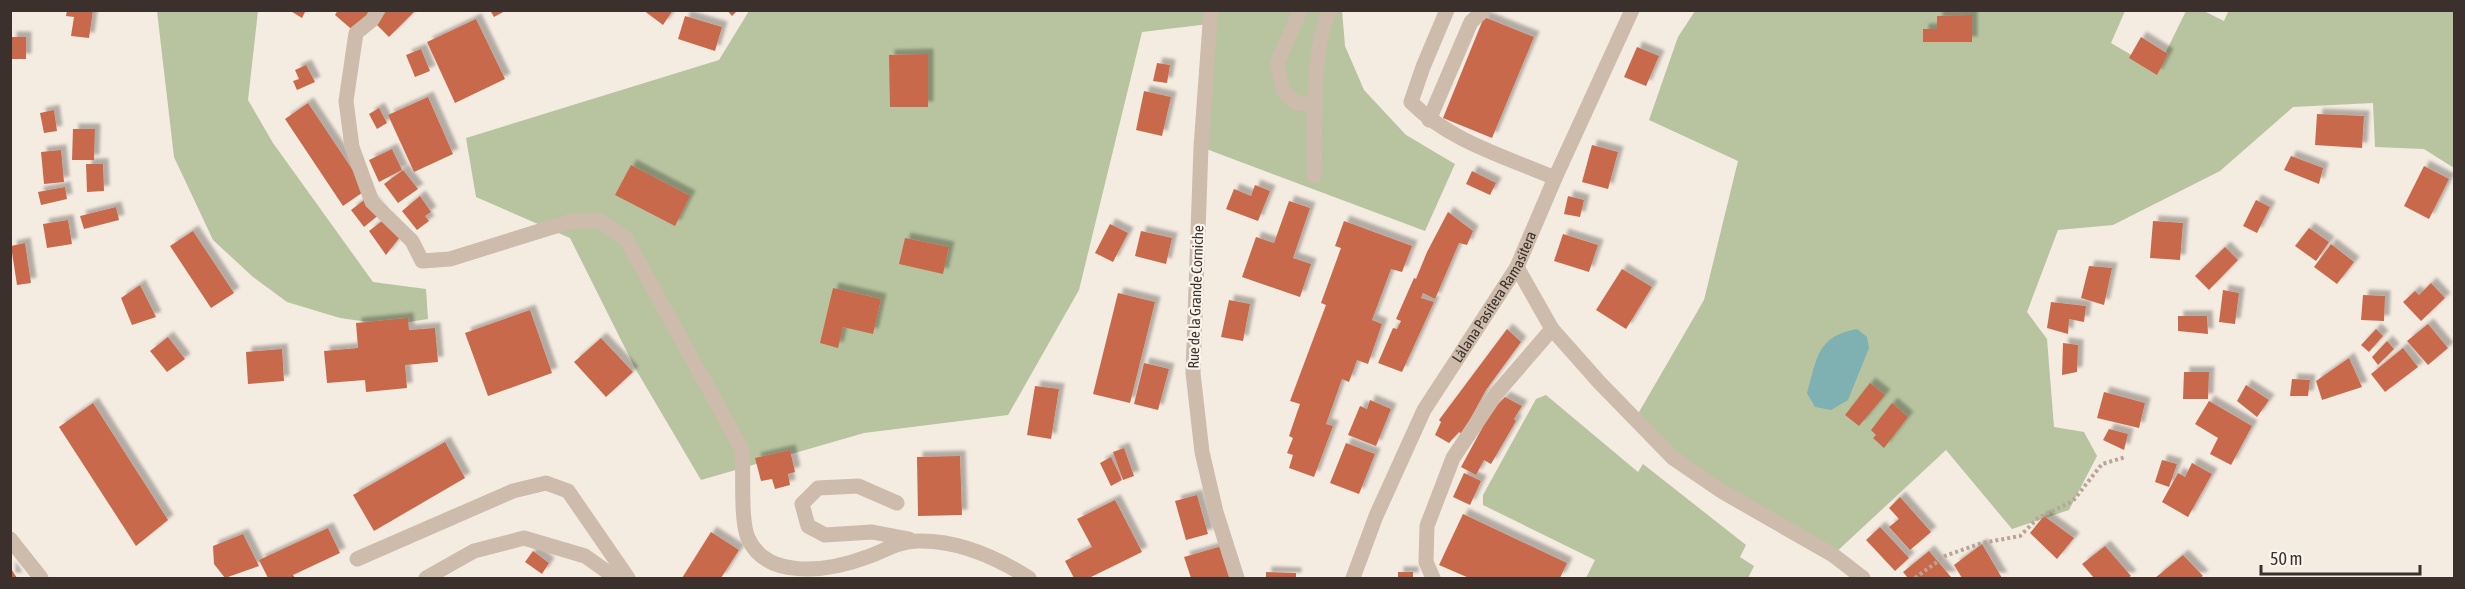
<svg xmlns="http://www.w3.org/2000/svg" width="2465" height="589" viewBox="0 0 2465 589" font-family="'Asap Condensed',sans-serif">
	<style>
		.green { fill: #b8c4a0 }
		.water { fill: #7fb0b2 }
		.building { fill: #c8694b; filter: url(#shadow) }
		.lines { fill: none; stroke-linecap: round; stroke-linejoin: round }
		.path { stroke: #b9a596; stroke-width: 4; stroke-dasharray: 3 3; stroke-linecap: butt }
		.minor { stroke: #cdbbac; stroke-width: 15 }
		.labels { text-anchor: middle; stroke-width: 4.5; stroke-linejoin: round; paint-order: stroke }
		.street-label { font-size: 15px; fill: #3b302b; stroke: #fbf5ee }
	</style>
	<defs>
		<filter id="shadow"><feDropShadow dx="5.5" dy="-5.5" stdDeviation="1.5" flood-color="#0004"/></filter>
	</defs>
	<rect width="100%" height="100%" fill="#f4ebe1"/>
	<g class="green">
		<path d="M1342,10l3,36 19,44 42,45 49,29 -30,67 -224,-84 8,-123 -67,8 -63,258 -71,125 -144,18 -163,47 -66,-112 -65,-130 -94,-41 -10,-59 253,-78 30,-49z"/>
		<path d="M2229,10l225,1v157l-30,-19 -49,-2 -2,-44 -80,4 -73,64 -107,54 -55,5 -31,82 20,27 7,88 30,5 13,24 -28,54 -57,19 -66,-79 -113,105 -110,-63 -88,-73 69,-119 34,-139 -89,-41 29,-83 17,-26h430l-14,32 46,27 29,-59h18l20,10z"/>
		<path d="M157,11h101l-10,89 25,43 100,139 53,7 2,30 -38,6 -50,-7 -53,-16 -34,-25 -40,-37 -39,-83z"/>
		<path d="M1546,395l92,77 5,-8 103,81 -6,12 14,9 -6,12h-162l9,-18 -112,-55v-10l53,-96z"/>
	</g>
	<path class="water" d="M1857,329l10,8 2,11 -21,52 -17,10 -16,-3 -8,-14c10,-33 9,-57 50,-64z"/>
	<g class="building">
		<path d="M67,10h26l-4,28 -18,-2 3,-19 -8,-1z"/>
		<path d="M289,10h17l-4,8z"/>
		<path d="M338,10h78l-27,27 -17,-17 -16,13 -21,-18z"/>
		<path d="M490,10h17l-13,7z"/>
		<path d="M643,10h30l-10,15z"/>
		<path d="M727,10h11l-6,6z"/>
		<path d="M1972,15v27h-49v-13h14v-13z"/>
		<path d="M685,16l37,11 -7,24 -37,-12z"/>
		<path d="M1484,17l50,20 -42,101 -49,-20z"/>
		<path d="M476,19l29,60 -50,24 -28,-61z"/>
		<rect x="11" y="37" width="15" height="22"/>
		<path d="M2141,37l27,17 -11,21 -28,-17z"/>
		<path d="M1637,47l22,9 -13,30 -22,-9z"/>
		<path d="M421,49l9,22 -15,6 -9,-22z"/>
		<path d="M928,54v53h-38l-1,-52z"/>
		<path d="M1157,63l13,2 -3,18 -14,-2z"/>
		<path d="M306,65l9,17 -18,8 -4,-9 6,-2 -4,-9z"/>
		<path d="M1144,91l27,6 -9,39 -26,-6z"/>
		<path d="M428,97l25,57 -39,18 -26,-57z"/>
		<path d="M308,103l58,87 -23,16 -58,-87z"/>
		<path d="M379,108l8,15 -10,6 -8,-15z"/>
		<path d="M54,110l3,21 -13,2 -4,-20z"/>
		<path d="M2317,114l47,2 -2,32 -47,-3z"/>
		<path d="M73,129h22l-1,31h-22z"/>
		<path d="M1592,145l26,7 -10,37 -26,-7z"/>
		<path d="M392,149l10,21 -23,12 -10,-22z"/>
		<path d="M61,150l3,32 -20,2 -3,-32z"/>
		<path d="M2291,156l32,12 -4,16 -35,-14z"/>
		<path d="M86,164h17l1,27 -17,1z"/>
		<path d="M631,165l59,31 -15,30 -60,-31z"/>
		<path d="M2424,166l25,13 -20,40 -25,-13z"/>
		<path d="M403,170l15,19 -20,14 -14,-19z"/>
		<path d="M1472,171l24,12 -6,12 -24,-11z"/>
		<path d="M1255,185l15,6 -12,30 -32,-12 8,-20 17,7z"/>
		<path d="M65,187l2,12 -26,6 -3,-13z"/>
		<path d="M420,196l11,16 -6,4 4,5 -12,9 -15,-19z"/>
		<path d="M1568,196l16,4 -4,17 -16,-3z"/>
		<path d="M368,197l13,16 -17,14 -13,-17z"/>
		<path d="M2256,200l14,7 -13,26 -14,-7z"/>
		<path d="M1289,201l21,7 -17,50 18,6 -11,33 -58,-20 14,-40 18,6z"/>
		<path d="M116,207l3,13 -35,9 -4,-13z"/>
		<path d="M1448,212l25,19 -6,14 -8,-2 -24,56 -12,-6 -2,5 13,4 -32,70 -24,-9 15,-35 4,1 4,-8 -5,-2 18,-41 2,1 11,-27z"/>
		<path d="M386,218l14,19 -14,18 -17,-24z"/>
		<path d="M68,220l4,24 -25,4 -4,-24z"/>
		<path d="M1344,221l68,25 -10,26 -11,-3 -19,51 10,4 -14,40 -11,-4 -8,22 -7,-3 -16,45 7,2 -19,51 -25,-9 4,-13 -6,-2 6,-15 -4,-2 11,-32 -10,-3 36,-96 -5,-2 20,-55 -6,-2z"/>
		<path d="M2153,221l30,2 -3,37 -30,-2z"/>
		<path d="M1110,224l18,9 -15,29 -18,-9z"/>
		<path d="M2309,228l20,14 -13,19 -21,-15z"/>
		<path d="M193,231l41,62 -23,15 -41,-62z"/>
		<path d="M1141,231l31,7 -6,26 -31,-8z"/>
		<path d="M1563,234l35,11 -9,27 -35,-11z"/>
		<path d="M905,238l44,9 -6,27 -44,-10z"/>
		<path d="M25,243l6,40 -14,2 -6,-39z"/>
		<path d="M2331,244l23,18 -17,22 -23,-17z"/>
		<path d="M2225,247l13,13 -29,30 -14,-14z"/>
		<path d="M2089,266l23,2 -8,37 -23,-7z"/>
		<path d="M1622,269l30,18 -26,42 -30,-19z"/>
		<path d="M2431,283l14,15 -24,23 -18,-19 12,-11 4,4z"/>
		<path d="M140,285l16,32 -24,8 -11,-27z"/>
		<path d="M833,288l48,11 -8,35 -30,-7 -5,21 -18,-5z"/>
		<path d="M2223,290l16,3 -4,31 -16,-2z"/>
		<path d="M1118,293l37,9 -25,101 -37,-9z"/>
		<path d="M2363,295l22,1 -1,25 -23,-1z"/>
		<path d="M1229,300l21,4 -7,37 -22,-4z"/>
		<path d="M2051,302l35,4 -2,16 -15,-3 -1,15 -21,-6z"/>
		<path d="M530,310l22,63 -64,23 -23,-63z"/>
		<path d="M2178,316h29l1,18 -30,-3z"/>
		<path d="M408,318l1,12 26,-2 3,34 -33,3 2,23 -41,4 -1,-12 -38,3 -3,-32 34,-3 -2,-25z"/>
		<path d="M2428,324l20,24 -20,17 -21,-24z"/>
		<path d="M1507,329l14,13 -35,48 -24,44 -3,-2 -10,11 -14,-8 6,-13 -2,-2z"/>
		<path d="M2376,329l7,7 -14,16 -8,-7z"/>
		<path d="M168,337l17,22 -18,13 -17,-21z"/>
		<path d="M601,338l32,34 -27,25 -32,-35z"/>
		<path d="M2387,341l7,8 -16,16 -6,-8z"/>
		<path d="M2063,343l15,2 -1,27 -15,3z"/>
		<path d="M2403,348l15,19 -33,25 -14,-18z"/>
		<path d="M282,349l2,32 -36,3 -2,-32z"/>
		<path d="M2349,358l13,29 -40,13 -6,-19z"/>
		<path d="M1144,363l25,6 -11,41 -24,-6z"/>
		<path d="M2184,372h25l-1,27h-25z"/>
		<path d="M2292,379l18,1 -2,16h-18z"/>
		<path d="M1870,383l15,12 -26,31 -14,-11z"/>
		<path d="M2246,385l23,15 -12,17 -20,-16z"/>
		<path d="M1035,386l24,3 -8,50 -24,-4z"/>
		<path d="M2104,392l41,11 -6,25 -42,-10z"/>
		<path d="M1505,397l17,9 -8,13 2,2 -25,43 -7,-4 -8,15 -15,-8 31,-57z"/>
		<path d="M1370,400l21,9 -15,37 -28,-11 12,-29 7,3z"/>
		<path d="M2209,401l43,25 -21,39 -21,-11 8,-16 -23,-14z"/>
		<path d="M93,403l75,117 -32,26 -77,-119z"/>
		<path d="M1892,403l16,14 -24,31 -11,-10 3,-3 -5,-5z"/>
		<path d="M2109,429l19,5 -4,16 -21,-10z"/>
		<path d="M445,442l20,36 -91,53 -21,-36z"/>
		<path d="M1346,443l29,11 -16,40 -29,-11z"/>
		<path d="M1124,448l10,28 -11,4 -10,-28z"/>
		<path d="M790,450l5,22 -7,2 2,11 -15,4 -3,-10 -11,2 -6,-23z"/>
		<path d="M960,456l2,59 -44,1 -1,-59z"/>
		<path d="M1111,457l11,23 -11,6 -11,-23z"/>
		<path d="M2162,460l15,4 -8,23 -14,-5z"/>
		<path d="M2192,463l20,11 -24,43 -26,-15 16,-29 7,4z"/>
		<path d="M1464,473l17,8 -11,24 -17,-8z"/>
		<path d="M1197,495l11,39 -22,6 -11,-39z"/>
		<path d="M1900,497l31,35 -21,18 -21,-23 10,-8 -10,-11z"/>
		<path d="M1115,500l27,52 -53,26h-15l-9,-17 27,-14 -15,-28z"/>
		<path d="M1463,514l104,49 -7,15h-91l-30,-13z"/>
		<path d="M2044,516l30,22 -17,21 -27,-26z"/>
		<path d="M1880,527l29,31 -14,13 -29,-31z"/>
		<path d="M328,528l12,25 -47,22 2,3h-27l-9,-18z"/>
		<path d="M711,532l28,18 -18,28h-39z"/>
		<path d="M243,534l16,32 -34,12 -11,-14 -1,-18z"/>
		<path d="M1982,544l20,34h-40l-8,-13z"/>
		<path d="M1222,546l10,32h-41l-7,-21z"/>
		<path d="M2105,546l26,30 -3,2h-34l-12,-14z"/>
		<path d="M533,551l16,12 -7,11 -17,-12z"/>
		<path d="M1929,551l22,26 -43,1 -5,-6z"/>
		<path d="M2183,555l20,21 -3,2h-45z"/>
		<path d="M10,567l7,11h-7z"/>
		<path d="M1266,572l30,1v5h-30z"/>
		<rect x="1398" y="572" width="15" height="6"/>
	</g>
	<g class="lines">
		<path class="path" d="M1915,578l30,-22 37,-13 38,-7 18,-18 35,-17 29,-37 24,-7"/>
		<g class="minor">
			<path d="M378,10l-6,10 -16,13 -10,68 6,46 20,55 40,39 10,20 28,-2 122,-38h28l26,18 113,205 3,7c2,22 -2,68 6,87 19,43 82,33 119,19 17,-6 32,-16 51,-16 41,-1 78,16 111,37"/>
			<path d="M1211,10l-10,137 -8,226 9,79 14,60 21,66"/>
			<path d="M1300,10l-23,54 7,28 12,11 20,1"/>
			<path d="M1447,10l-24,57 -12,35c38,39 95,55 144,76"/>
			<path d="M1429,120l42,-98 13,-12"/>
			<path d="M1314,176c1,-45 -3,-128 16,-166"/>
			<path d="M1517,267l35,62 47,53 74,76 50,34 110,63 30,23"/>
			<path d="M897,503l-39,-17 -40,2 -16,16 6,22 17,9 47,-3 37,7"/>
			<path d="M10,539l31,39"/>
			<path d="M357,559l156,-68 33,-8 22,8 60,87"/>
			<path d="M426,578l48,-27 50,-13 61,18 31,22"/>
			<path id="s1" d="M1353,578l23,-62 48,-106 93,-143 38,-89 77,-168"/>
			<path d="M1433,578l-7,-16 1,-36 26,-68 43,-64 56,-65"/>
		</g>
	</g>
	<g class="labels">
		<g class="street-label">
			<text dy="5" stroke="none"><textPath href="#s1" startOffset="316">Làlana Pasitera Ramasitera</textPath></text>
			<text transform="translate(1196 297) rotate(-88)" y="5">Rue de la Grande Corniche</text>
		</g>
	</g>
	<rect width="2465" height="589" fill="none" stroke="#3b302b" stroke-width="24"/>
	<path d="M2261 565v9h159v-9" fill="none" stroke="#3b302b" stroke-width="3"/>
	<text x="2270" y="565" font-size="18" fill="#3b302b" stroke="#fbf5ee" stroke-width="4.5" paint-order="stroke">50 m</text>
</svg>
